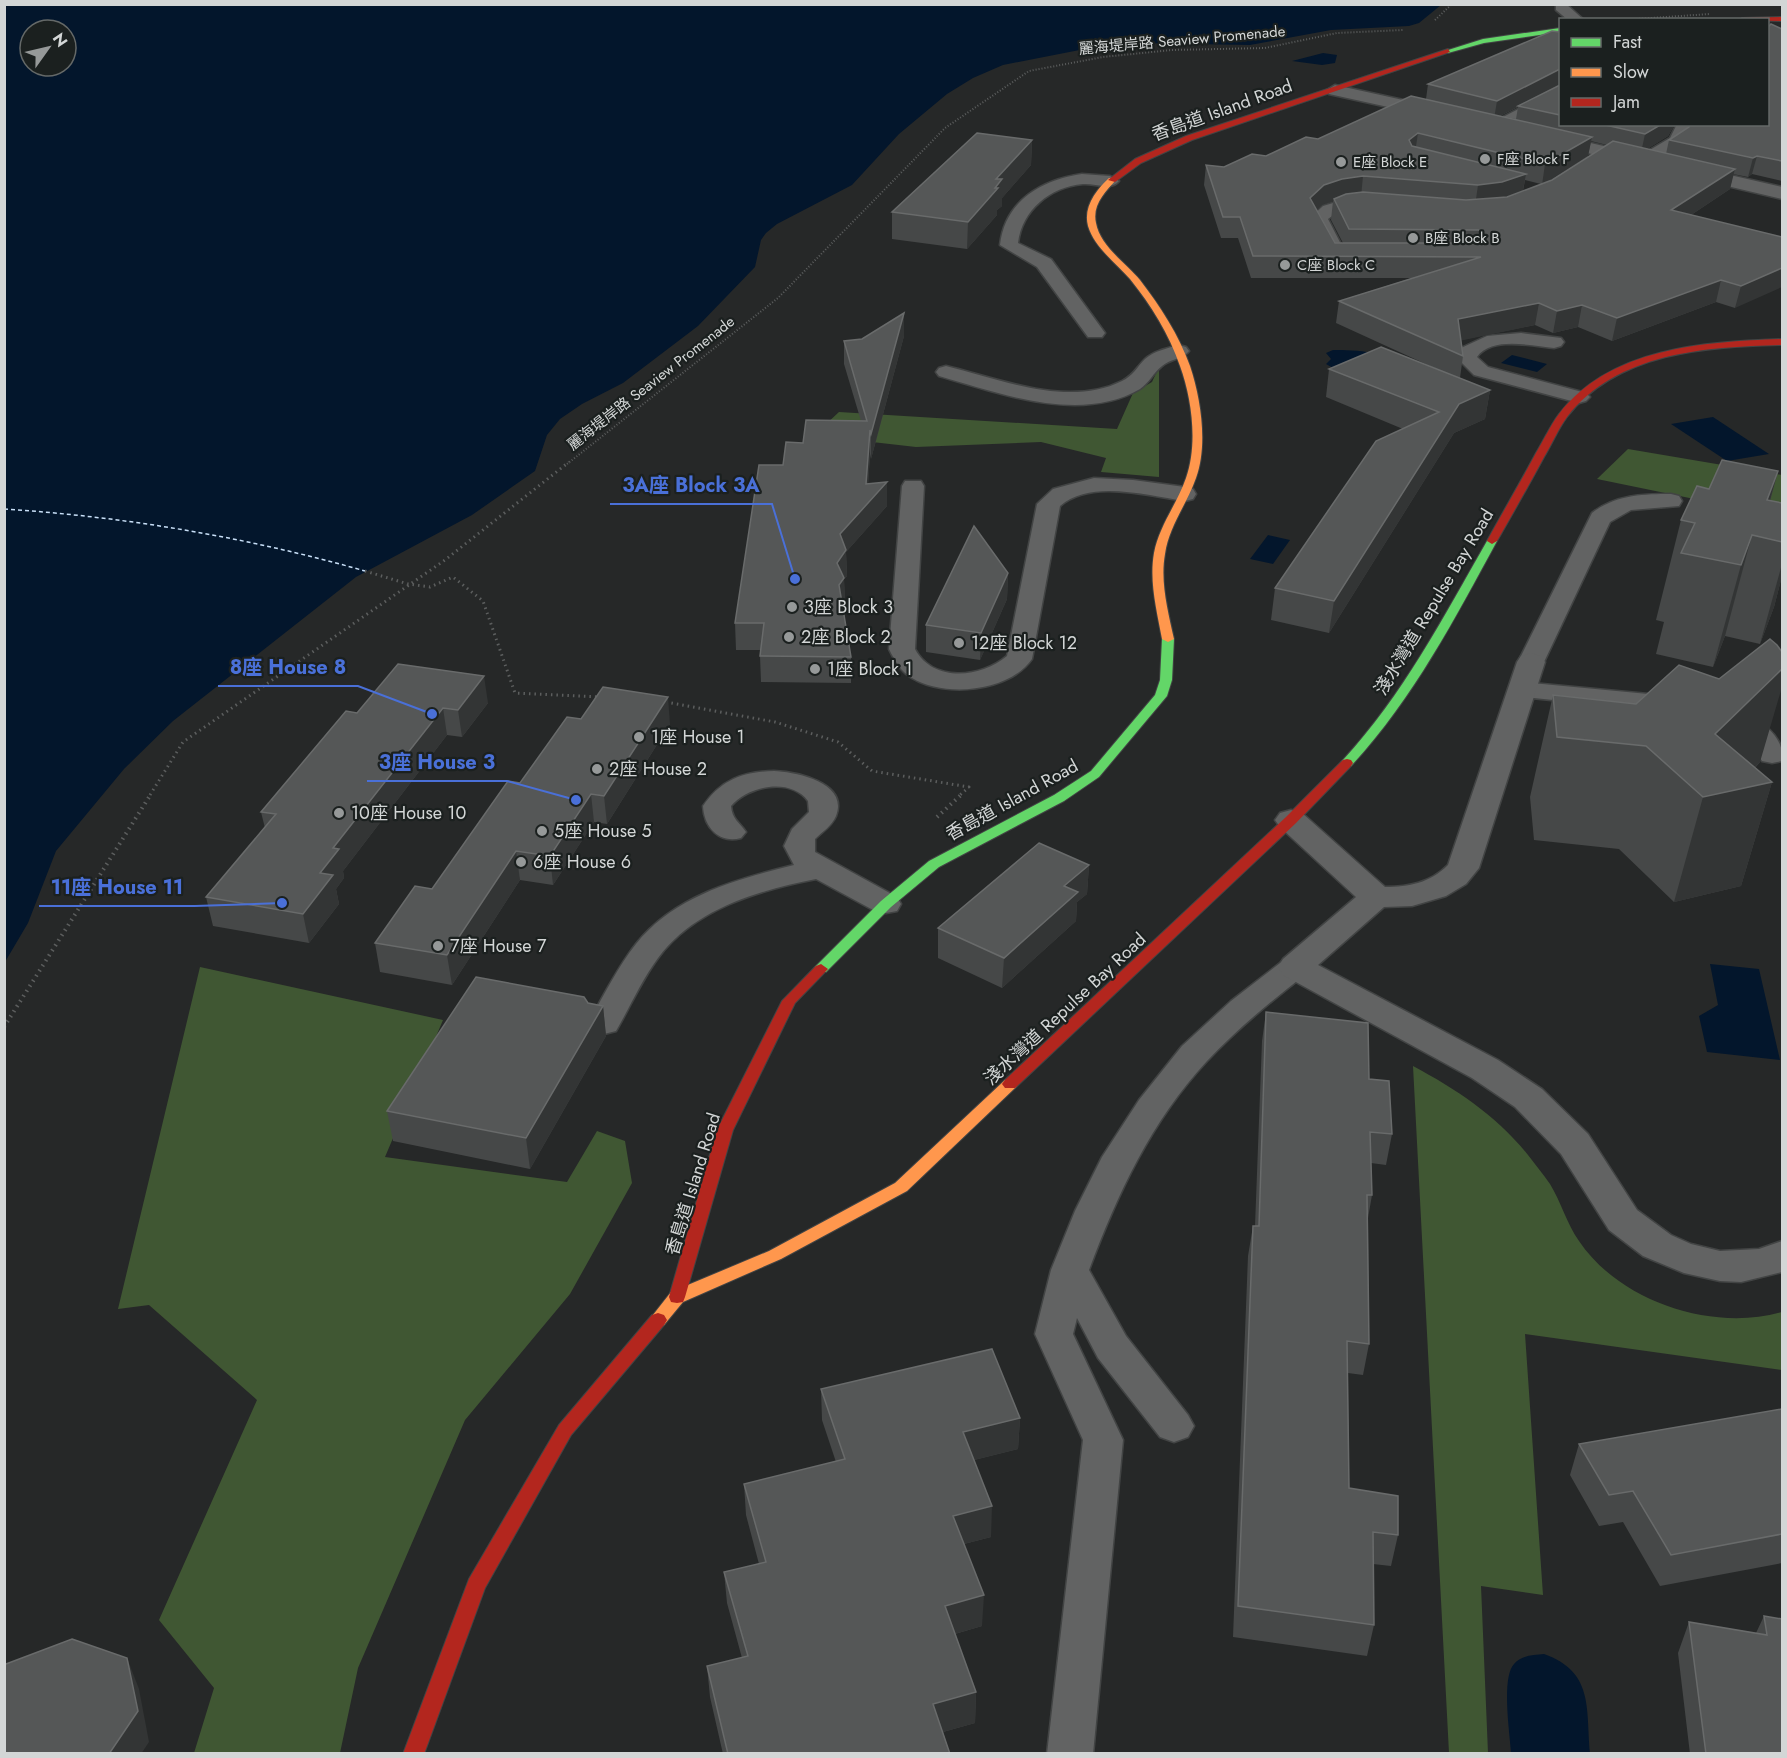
<svg xmlns="http://www.w3.org/2000/svg" width="1787" height="1758" viewBox="0 0 1787 1758" font-family="Jost,'Noto Sans TC',sans-serif">
	<style>
		.forest { fill: #405733 }
		.water { fill: #03162c; fill-rule: evenodd }
		.lines { fill: none; stroke-linecap: round; stroke-linejoin: round }
		.ferry { stroke: #c9e0f8; stroke-width: 1.5; stroke-dasharray: 4 3; stroke-linecap: butt }
		.lane-casing { stroke: #424444; stroke-width: 3 }
		.street-casing { stroke: #424444; stroke-width: 3 }
		.fast-casing { stroke: #424444; stroke-width: 2 }
		.slow-casing { stroke: #424444; stroke-width: 2 }
		.jam-casing { stroke: #424444; stroke-width: 2 }
		.path-far2 { stroke: #5c5e5e; stroke-width: 2; stroke-dasharray: 1 2; stroke-linecap: butt }
		.path-far1 { stroke: #5c5e5e; stroke-width: 3; stroke-dasharray: 1.5 4; stroke-linecap: butt }
		.path { stroke: #5c5e5e; stroke-width: 4; stroke-dasharray: 1.5 4.5; stroke-linecap: butt }
		.lane { fill: #626363; fill-rule: evenodd }
		.street { fill: #626363; fill-rule: evenodd }
		.fast { fill: #63d668; fill-rule: evenodd }
		.slow { fill: #ff974d; fill-rule: evenodd }
		.jam { fill: #b3261e; fill-rule: evenodd }
		.wall { fill: #464848; fill-rule: evenodd }
		.shaded-wall { fill: #333535 }
		.building { fill: #555757; stroke: #696b6b; stroke-width: 1.5 }
		.poi-dot { fill: #969999; stroke: #1b201f; stroke-width: 2 }
		.labels { text-anchor: middle; stroke-width: 4.5; stroke-linejoin: round; paint-order: stroke }
		.far-street-label { font-size: 15px; fill: #d3d6d6; stroke: #1b201f }
		.far-poi-label { font-size: 15px; fill: #d3d6d6; stroke: #1b201f; text-anchor: start }
		.street-label { font-size: 18px; fill: #d3d6d6; stroke: #1b201f }
		.poi-label { font-size: 18px; fill: #d3d6d6; stroke: #1b201f; text-anchor: start }
		.leader { fill: none; stroke: #4a70d8; stroke-width: 2 }
		.callout-dot { fill: #4a70d8; stroke: #1b201f; stroke-width: 2 }
		.callout-label { font-size: 20px; text-anchor: middle; font-weight: bold; fill: #4a70d8; stroke: #1b201f; stroke-width: 4.5; stroke-linejoin: round; paint-order: stroke }
	</style>
	<rect width="100%" height="100%" fill="#262828"/>
	<g class="forest">
		<path d="M1159,367v110l-58,-5 5,-14 -65,-16 -125,5 -79,-9 -27,1 29,-27 278,17 16,-36 19,-11z"/>
		<path d="M1628,449l154,26v42l-185,-38z"/>
		<path d="M200,967l243,53 -58,137 182,25 30,-51 28,10 7,42 -62,111 -105,126 -107,248 -18,85h-146l20,-65 -55,-68 98,-220 -108,-95 -31,4z"/>
		<path d="M1413,1066c43,23 84,50 115,89 7,9 15,19 22,29 11,18 17,40 29,57 41,61 134,91 203,71v58l-257,-36 18,261 -62,-9 7,167h-39z"/>
	</g>
	<g class="water">
		<path d="M5,4h1436v1l-22,18 -10,3 -78,4 -81,15 -115,-2 -35,3 -97,19 -30,13 -26,16 -48,40 -47,51 -75,39 -11,9 -5,7 -6,27 -57,59 -75,57 -41,21 -22,15 -13,16 -12,36 -63,44 -116,62 -183,144 -49,48 -68,82 -28,72 -23,39zM30,30h36v36h-36z"/>
		<path d="M1323,53l14,2 -2,8 -13,2 -30,-4z"/>
		<path d="M1333,350c9,0 29,0 37,3l-37,15 -7,-4 5,-5 -5,-6z"/>
		<path d="M1512,355l35,9 -10,8 -36,-9z"/>
		<path d="M1713,417l56,37 -42,7 -56,-37z"/>
		<path d="M1268,535l22,5 -17,24 -23,-5z"/>
		<path d="M1710,964l49,5 21,91 -73,-8 -8,-36 19,-11z"/>
		<path d="M1544,1654c50,18 42,54 46,99h-79c-1,-19 -10,-75 3,-89 8,-9 19,-9 30,-10z"/>
	</g>
	<g class="lines">
		<path class="ferry" d="M4,509c123,8 242,28 361,62"/>
		<g class="lane-casing">
			<g id="lane">
				<path d="M1556,4h10l18,16h-16l-12,-10z"/>
				<path d="M1560,87v11l-60,31 -6,2 -8,-5z"/>
				<path d="M1677,124h16l-10,20 -33,21h-12l-2,-4 2,-4 32,-19z"/>
				<path d="M1082,174l28,2 9,5c-8,10 -25,2 -36,3 -33,3 -61,26 -65,59l33,16 54,74 -3,4h-14l-51,-70 -37,-22c5,-44 41,-65 82,-71z"/>
				<path d="M1343,200l29,1 9,5c-9,11 -37,-1 -53,13l18,35 -9,6 -9,-6 -18,-36 13,-12z"/>
				<path d="M1521,333l40,5 3,4 -3,4 -7,2c-22,-2 -62,-12 -77,9l11,10 98,26 4,4 -4,4 -7,2 -105,-28 -17,-17 4,-10 26,-12z"/>
				<path d="M1179,345l7,2 3,4c-6,8 -19,8 -27,15 -9,7 -13,17 -22,23 -60,35 -141,4 -201,-13l-3,-4 3,-4 7,-2c54,13 122,42 176,15 11,-5 15,-14 23,-22 9,-8 23,-11 34,-14z"/>
				<path d="M1094,478l39,2 52,7 8,2 3,5 -3,5 -8,2c-38,-5 -93,-22 -125,5l-28,153c-23,33 -87,39 -120,19 -12,-7 -17,-17 -23,-29l13,-163 3,-5h16l3,5 -9,163c18,34 66,29 92,7l30,-152 16,-15z"/>
				<path d="M1671,494l8,2 3,5 -3,5 -48,4 -21,12 -66,140 -4,6 -9,2 -9,-2 -4,-6 74,-149c23,-18 51,-19 79,-19z"/>
				<path d="M1522,682l158,15 9,2 4,6 -4,6 -9,2 -167,-17 -4,-6 4,-6z"/>
				<path d="M1735,711c22,5 51,25 47,50l-10,2 -10,-2 -14,-22 -27,-20 4,-6z"/>
				<path d="M774,771c21,1 75,11 62,45 -4,10 -14,16 -21,23v13l82,45 4,7 -4,7 -11,2 -11,-2 -59,-32c-57,11 -122,30 -158,79 -17,23 -28,49 -42,73l-12,3 -12,-3 -4,-8c15,-26 29,-55 48,-79 38,-48 101,-65 158,-79l-10,-19 8,-17 17,-17 -1,-11c-18,-24 -60,-15 -77,5 1,13 8,16 15,26l-5,6c-21,6 -37,-10 -38,-32 18,-26 39,-34 71,-35z"/>
				<path d="M1295,957l11,3 5,7 -5,7c-35,27 -69,55 -99,87 -56,60 -90,134 -118,209l37,66 62,79 6,11 -6,11 -14,5 -14,-5 -62,-79 -21,-40 -4,16 50,106 -30,314h-46l36,-314 -48,-106 16,-64 24,-59 27,-54 37,-57 43,-54 49,-45 53,-41z"/>
			</g>
		</g>
		<g class="street-casing">
			<g id="street">
				<path d="M1335,85l109,24 3,4 -9,5 -109,-24 -2,-4z"/>
				<path d="M1547,133l235,54v12l-241,-57 -3,-4 3,-4z"/>
				<path d="M1531,653l10,3 4,6 -66,206 -13,16 -20,12 -34,10 -28,1 -66,58 180,95 44,29 46,45 49,76 34,25 20,9 29,7 39,-2 23,-8v31l-41,10 -21,-1 -36,-8 -41,-17 -34,-26 -48,-76 -46,-47 -43,-29 -189,-103 -5,-8 5,-8 73,-62 -76,-70 -5,-7 5,-7 11,-3 11,3 83,74c24,0 45,-4 63,-22l69,-203 4,-6z"/>
			</g>
		</g>
		<g class="fast-casing">
			<g id="fast">
				<path d="M1560,28v4l-76,11 -36,10 -3,-2 38,-12z"/>
				<path d="M1492,538l5,3c-43,79 -84,158 -146,225h-8l-2,-3 2,-3c60,-65 100,-142 144,-219z"/>
				<path d="M1168,636l6,3 -2,41 -5,16 -68,81 -35,24 -125,66 -48,40 -65,65h-10l-2,-3 2,-3 65,-65 48,-40 125,-66 37,-24 64,-76 5,-15 2,-41z"/>
			</g>
		</g>
		<g class="slow-casing">
			<g id="slow">
				<path d="M1109,178l7,2c-11,12 -24,25 -20,43 4,23 30,40 44,57 20,26 39,55 50,86 11,33 18,79 6,112 -9,26 -27,48 -31,76 -5,28 3,57 9,85l-6,3 -6,-3c-5,-28 -13,-57 -8,-86 5,-27 23,-49 32,-75 12,-34 6,-79 -6,-112 -11,-32 -29,-61 -50,-87 -14,-16 -36,-32 -42,-53 -5,-19 8,-36 21,-48z"/>
				<path d="M1010,1079l5,1 3,4 -3,4 -108,103 -126,68 -98,43 -19,23 -6,2 -6,-2 -3,-5 22,-28 98,-41 126,-68 110,-103z"/>
			</g>
		</g>
		<g class="jam-casing">
			<g id="jam">
				<path d="M1782,17v4l-43,-1 3,-2z"/>
				<path d="M1448,49l2,3 -258,88 -51,23 -26,19 -7,-2 27,-21 51,-23z"/>
				<path d="M1782,339v6c-76,2 -164,7 -215,72 -9,12 -15,27 -23,40 -15,28 -31,56 -47,84l-5,3 -5,-3c16,-29 33,-58 49,-88 8,-13 14,-27 23,-39 52,-67 146,-72 223,-75z"/>
				<path d="M1347,759l4,1 2,3 -2,3 -55,57 -281,265h-10l-3,-4 3,-4 281,-263 57,-57z"/>
				<path d="M821,964l7,5 -33,34 -62,127 -48,167 -2,5 -6,1 -6,-1 -2,-5 48,-167 65,-129 34,-35z"/>
				<path d="M658,1313l6,2 3,5 -3,5 -93,110 -86,153 -61,166h-21l66,-175 90,-154 93,-110z"/>
			</g>
		</g>
		<g class="path-far2">
			<path d="M1435,20l17,-16"/>
			<path d="M1621,20l89,-6"/>
			<path d="M567,464l211,-166 167,-170 84,-57 74,-14 69,-7 93,-2 72,-15 66,-3"/>
		</g>
		<g class="path-far1">
			<path d="M365,571l43,13 22,3 23,-10 30,24 32,92 87,4"/>
			<path d="M666,702l109,20 63,20 34,29 97,16 -9,8"/>
			<path d="M150,795l33,-53 262,-182 124,-98"/>
		</g>
		<g class="path">
			<path d="M937,817l25,-23"/>
			<path d="M4,1027l147,-233"/>
		</g>
		<use href="#lane" class="lane"/>
		<use href="#street" class="street"/>
		<use href="#fast" class="fast"/>
		<use href="#slow" class="slow"/>
		<use href="#jam" class="jam"/>
	</g>
	<g class="wall">
		<path d="M1782,29v152l-30,-7 -4,3 -15,-3 -3,15 -39,26 91,22 -47,71 -19,-6 -104,39 -34,-14 -25,6 -18,-8 -74,15 2,16 -3,22 30,12 -5,29 -31,14 -125,200 -58,-13 4,-32 128,-159 -77,-32 3,-28 112,2 -105,-48 3,-22 73,-23h-161l-13,-40h-17l-17,-53 2,-20 18,2 42,-11 52,-17 108,-40 2,-15 132,-52v92h115l-7,12 -21,13 19,5 3,-14 20,-13zM1518,107l-2,12 -16,-3zM1591,141l16,4 -55,35 -8,3 44,-27zM1525,180l16,4 -18,7zM1333,201l-2,19 12,23h-8l-18,-33 5,-5z"/>
		<path d="M1032,140l-1,25 -29,33v8l-5,4v5l-30,34 -75,-10v-27z"/>
		<path d="M904,336l-33,123 -1,-5 -2,30 19,-2v24l-41,46 1,24 -3,3 1,25 -2,3 8,50v26l-90,-1 -1,-26 1,-6h-25l-1,-27 48,-158 20,-22 58,-22 -17,-57v-23z"/>
		<path d="M1778,471l-8,30 12,2v73l-8,31 -14,37 -35,-8 -12,31 -57,-13 8,-32 -8,-2 25,-100 28,-31z"/>
		<path d="M1008,573l-1,26 -27,61 -54,-8v-27z"/>
		<path d="M1553,695l83,9 124,58 -5,6 17,14 -31,104 -67,16 -55,-53 -85,-9 -4,-43z"/>
		<path d="M488,703l-26,34 -15,-2 -104,136 1,7 -8,11 3,15 -30,39 -96,-17 -7,-29 59,-69 -4,-16 96,-99z"/>
		<path d="M581,719l89,5 -63,100 -13,-2 -41,63 -33,-5 -68,105 -72,-13 -5,-29 57,-54 88,-106z"/>
		<path d="M1089,865l-2,29 -10,8 -1,19 -74,67 -64,-30v-30z"/>
		<path d="M588,1003l15,3 3,30 -76,133 -137,-28 -6,-30z"/>
		<path d="M1266,1012l103,67 23,55 -6,31 -15,-2 1,32 -4,23 1,126 -6,31 -15,-2 1,115 49,47 -7,31 -18,-2 1,61 -7,31 -134,-19 15,-381 5,-30h2l7,-185z"/>
		<path d="M821,1389l199,29 -2,31 -44,11 17,77 -27,7 18,82 -27,8 21,58 -1,31 -32,9 7,22h-227l-13,-57 -3,-31 35,-8 -15,-55 -3,-31 35,-8 -13,-49 -2,-31 92,-22 -14,-42z"/>
		<path d="M1782,1409v154l-122,23 -37,-64 -24,4 -29,-51 9,-31z"/>
		<path d="M1764,1616l18,3v135h-92l-12,-101 11,-31 67,11z"/>
	</g>
	<g class="shaded-wall">
		<path d="M1560,69v16l-66,34 3,-18z"/>
		<path d="M1662,124h13l-7,12 -27,17 4,-19z"/>
		<path d="M1418,133l-3,20 -6,-13z"/>
		<path d="M1592,137l-4,19 -46,29 3,-21z"/>
		<path d="M1032,140l-1,25 -29,33v8l-5,4v5l-30,34 1,-27 27,-34 1,-9z"/>
		<path d="M1757,156l-5,18 -4,3 5,-19z"/>
		<path d="M1735,169l-5,20 -63,42 4,-21z"/>
		<path d="M1526,174l-4,21 -47,11 3,-21z"/>
		<path d="M1363,176l-2,21 -27,2 -1,2 -11,4 -14,14 2,-21 14,-13 18,-6z"/>
		<path d="M1782,268v19l-47,21 6,-22z"/>
		<path d="M1721,280l-5,22 -104,39 5,-23z"/>
		<path d="M1539,303l-4,22 -81,17 4,-23z"/>
		<path d="M1582,305l-4,22 -25,6 4,-22z"/>
		<path d="M904,313v23l-33,123v-25z"/>
		<path d="M1490,390l-5,29 -31,14 -125,200 5,-32 125,-197z"/>
		<path d="M870,430v24l-3,50 20,-22v24l-41,46 1,24 -3,3 1,25 -6,7 -2,-48 3,-29 26,-50z"/>
		<path d="M1778,471l-18,66 7,-37z"/>
		<path d="M1752,535l-27,101 -12,31 28,-102z"/>
		<path d="M1782,564v12l-8,31 -14,37z"/>
		<path d="M1008,573l-1,26 -27,61 1,-27z"/>
		<path d="M1782,669v18l-22,75 -27,28 39,-8 -31,104 -67,16 29,-105 12,-63z"/>
		<path d="M484,676l4,27 -26,34 -4,-27z"/>
		<path d="M668,697l2,27 -63,100 -3,-28z"/>
		<path d="M443,708l4,27 -104,136 1,7 -8,11 3,15 -30,39 -6,-29 17,-41 13,-25z"/>
		<path d="M591,794l3,28 -41,63 -3,-29z"/>
		<path d="M516,851l4,29 -68,105 -5,-30z"/>
		<path d="M1089,865l-2,29 -10,8 -1,19 -74,67 2,-30 60,-72z"/>
		<path d="M603,1006l3,30 -76,133 -4,-31z"/>
		<path d="M1020,1418l-2,31 -56,14 1,-31z"/>
		<path d="M992,1506l-1,31 -39,10 1,-31z"/>
		<path d="M984,1595l-2,31 -38,11 1,-31z"/>
		<path d="M127,1658l12,31 10,53 -8,12h-32z"/>
		<path d="M976,1692l-1,31 -43,12 1,-31z"/>
	</g>
	<g class="building">
		<path d="M1771,24l11,5v132l-25,-5 -4,2 -84,-18 20,-13 1,-3h77v-96z"/>
		<path d="M1552,31l8,1v37l-63,32 -69,-17z"/>
		<path d="M1560,85v30l-42,-9z"/>
		<path d="M1411,96l181,41 -47,27 -127,-31 -9,7 3,6 114,28 -24,8 -24,3 -115,-9 -21,3 -18,6 -14,13 25,45h138l10,-7 -4,-6 -130,-1 -15,-30 12,-5 17,-2 103,8 41,-3 45,-17 61,-39 122,28 -64,41 111,27v31l-41,18 -20,-6 -104,38 -35,-13 -25,6 -18,-8 -81,16 5,37 -124,-55 142,-44 -228,-1 -13,-39h-17l-17,-52 18,2 28,-13 14,2 40,-19 12,2z"/>
		<path d="M1601,124h61l-17,10z"/>
		<path d="M977,133l55,7 -36,39h6l-7,9h3l-30,34 -76,-10z"/>
		<path d="M904,313l-33,121 -1,-4 -4,54 21,-2 -47,52 6,16 -9,13 7,15 -5,7 12,72 -91,-1 4,-33h-29l24,-158h24l3,-23 17,1 3,-23 61,1 -23,-80 18,-2z"/>
		<path d="M1381,347l109,43 -31,14 -125,197 -59,-13 101,-147 63,-29 -110,-43z"/>
		<path d="M1722,460l56,11 -11,29 15,3v39l-30,-7 -11,30 -60,-12 14,-30 -14,-3 16,-34 12,3z"/>
		<path d="M974,526l34,47 -27,60 -55,-8z"/>
		<path d="M1770,639l7,6 5,7v17l-67,65 57,48 -69,15 -57,-51 -89,-9 -4,-42 83,9 43,-39 40,14z"/>
		<path d="M398,664l86,12 -26,34 -15,-2 -110,140 6,1 -19,24 13,2 -30,39 -97,-17 70,-83 -15,-2 85,-101 11,2z"/>
		<path d="M603,687l65,10 -64,99 -13,-2 -41,62 -34,-5 -69,104 -72,-12 40,-57 17,3 76,-108 12,2 47,-66 14,2z"/>
		<path d="M1039,843l50,22 -25,21 14,6 -74,66 -66,-30z"/>
		<path d="M476,977l108,20 4,6 15,3 -77,132 -139,-27z"/>
		<path d="M1266,1012l102,11 1,56 20,2 3,53 -22,-2 2,63h-5l2,149 -22,-3 2,147 49,8v39l-25,-3 1,93 -136,-19 15,-380h6z"/>
		<path d="M992,1349l28,69 -57,14 29,74 -39,10 31,79 -39,11 31,86 -43,12 17,50h-222l-21,-88 41,-10 -24,-84 42,-10 -22,-78 101,-25 -24,-70z"/>
		<path d="M1782,1409v125l-111,21 -38,-64 -24,4 -30,-51z"/>
		<path d="M1764,1616l18,3v135h-76l-17,-132 78,13z"/>
		<path d="M72,1639l55,19 11,53 -29,43h-105v-89l2,-1z"/>
	</g>
	<g class="poi-dot">
		<circle cx="1485" cy="159" r="6"/>
		<circle cx="1341" cy="162" r="6"/>
		<circle cx="1413" cy="238" r="6"/>
		<circle cx="1285" cy="265" r="6"/>
		<circle cx="792" cy="607" r="6"/>
		<circle cx="789" cy="637" r="6"/>
		<circle cx="959" cy="643" r="6"/>
		<circle cx="815" cy="669" r="6"/>
		<circle cx="639" cy="737" r="6"/>
		<circle cx="597" cy="769" r="6"/>
		<circle cx="339" cy="813" r="6"/>
		<circle cx="542" cy="831" r="6"/>
		<circle cx="521" cy="862" r="6"/>
		<circle cx="438" cy="946" r="6"/>
	</g>
	<g class="labels">
		<g class="far-street-label">
			<text transform="translate(1182 40) rotate(-5)" y="5">麗海堤岸路 Seaview Promenade</text>
			<text transform="translate(651 383) rotate(-38)" y="5">麗海堤岸路 Seaview Promenade</text>
		</g>
		<g class="far-poi-label">
			<text x="1497" y="164">F座 Block F</text>
			<text x="1353" y="167">E座 Block E</text>
			<text x="1425" y="243">B座 Block B</text>
			<text x="1297" y="270">C座 Block C</text>
		</g>
		<g class="street-label">
			<text transform="translate(1222 110) rotate(-20)" y="6">香島道 Island Road</text>
			<text transform="translate(1434 602) rotate(-59)" y="6">淺水灣道 Repulse Bay Road</text>
			<text transform="translate(1012 800) rotate(-29)" y="6">香島道 Island Road</text>
			<text transform="translate(1065 1009) rotate(-43)" y="6">淺水灣道 Repulse Bay Road</text>
			<text transform="translate(693 1184) rotate(-73)" y="6">香島道 Island Road</text>
		</g>
		<g class="poi-label">
			<text x="804" y="613">3座 Block 3</text>
			<text x="801" y="643">2座 Block 2</text>
			<text x="971" y="649">12座 Block 12</text>
			<text x="827" y="675">1座 Block 1</text>
			<text x="651" y="743">1座 House 1</text>
			<text x="609" y="775">2座 House 2</text>
			<text x="351" y="819">10座 House 10</text>
			<text x="554" y="837">5座 House 5</text>
			<text x="533" y="868">6座 House 6</text>
			<text x="450" y="952">7座 House 7</text>
		</g>
	</g>
	<path class="leader" d="M795 579L772 504H610M432 714L358 686H218M576 800L507 781H367M282 903L195 906H39"/>
	<g class="callout-dot">
		<circle cx="795" cy="579" r="6"/>
		<circle cx="432" cy="714" r="6"/>
		<circle cx="576" cy="800" r="6"/>
		<circle cx="282" cy="903" r="6"/>
	</g>
	<g class="callout-label">
		<text x="691" y="492">3A座 Block 3A</text>
		<text x="288" y="674">8座 House 8</text>
		<text x="437" y="769">3座 House 3</text>
		<text x="117" y="894">11座 House 11</text>
	</g>
	<rect width="1787" height="1758" fill="none" stroke="#d3d6d6" stroke-width="12"/>
	<rect x="1559" y="18" width="210" height="108" fill="#1b201f" stroke="#656968" stroke-width="1.5"/>
	<rect x="1571" y="38" width="30" height="9" fill="#63d668" stroke="#656968" stroke-width="1.5"/>
	<text x="1613" y="48" font-size="18" fill="#d3d6d6">Fast</text>
	<rect x="1571" y="68" width="30" height="9" fill="#ff974d" stroke="#656968" stroke-width="1.5"/>
	<text x="1613" y="78" font-size="18" fill="#d3d6d6">Slow</text>
	<rect x="1571" y="98" width="30" height="9" fill="#b3261e" stroke="#656968" stroke-width="1.5"/>
	<text x="1613" y="108" font-size="18" fill="#d3d6d6">Jam</text>
	<g transform="translate(48 48) rotate(56)"><circle r="28" fill="#1b201f" stroke="#656968" stroke-width="1.5"/>
	<path d="M0-4.5L10 22L0 15L-10 22Z" fill="#969999"/>
	<text y="-9" font-size="16" font-weight="bold" text-anchor="middle" fill="#d3d6d6">N</text>
	</g>
</svg>
